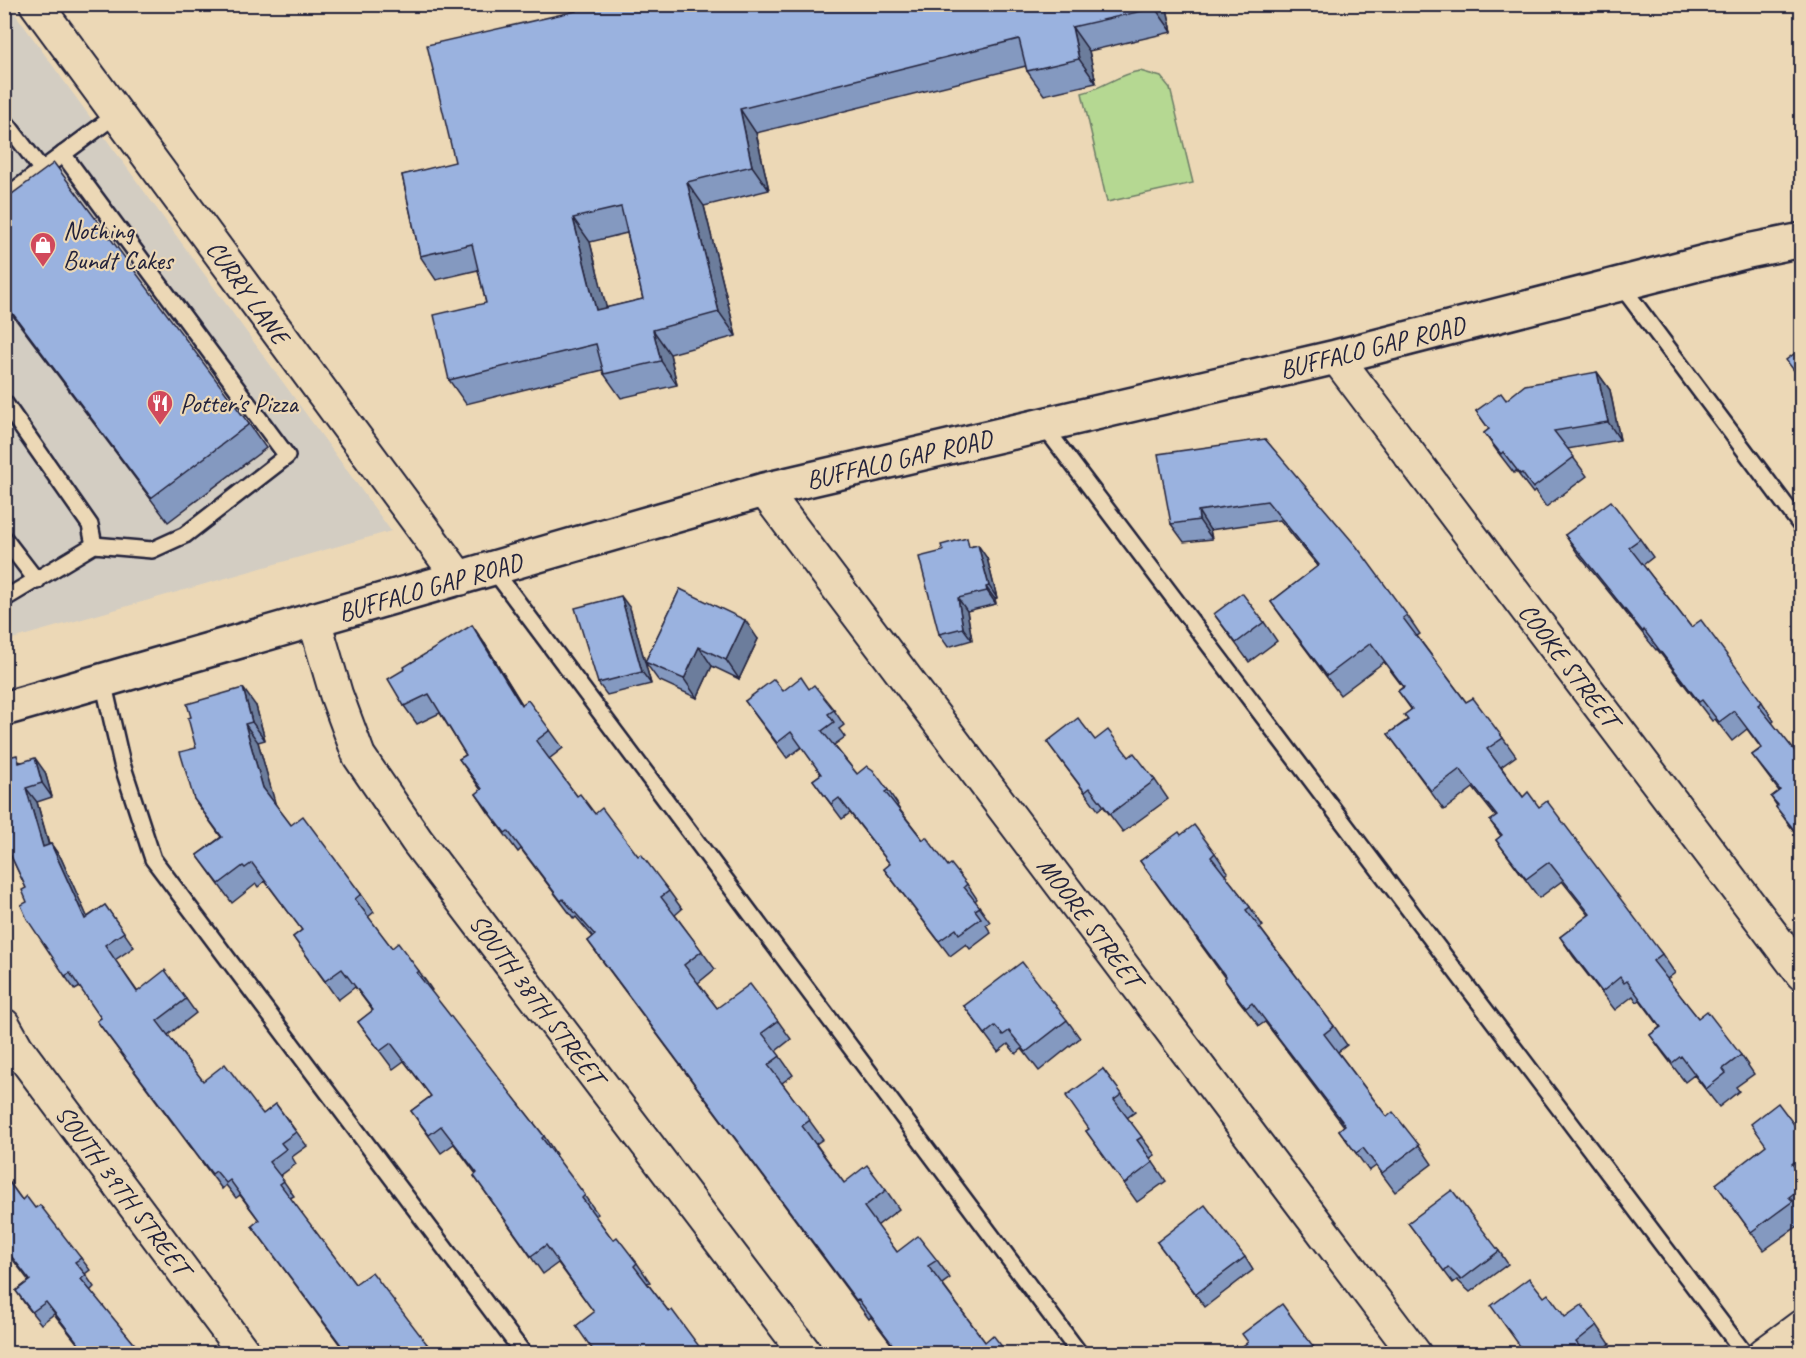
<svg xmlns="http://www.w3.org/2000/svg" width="1806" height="1358" viewBox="0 0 1806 1358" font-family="Caveat,sans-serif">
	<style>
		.built { fill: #d3cdc2 }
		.park { fill: #b5d892; stroke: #6c7d66; stroke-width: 1.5 }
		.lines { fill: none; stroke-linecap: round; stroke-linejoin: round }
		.service-casing { stroke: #22223b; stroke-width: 20 }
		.minor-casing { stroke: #22223b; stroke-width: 36 }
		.secondary-casing { stroke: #22223b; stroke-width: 38 }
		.service { stroke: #ecd8b6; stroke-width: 15 }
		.minor { stroke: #ecd8b6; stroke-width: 32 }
		.secondary { stroke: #ecd8b6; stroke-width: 33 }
		.wall { fill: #8499c0; stroke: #22223b; stroke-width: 1.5; fill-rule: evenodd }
		.shaded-wall { fill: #6c7d9c; stroke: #22223b; stroke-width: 1.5 }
		.building { fill: #9ab2df; stroke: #22223b; stroke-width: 1.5; fill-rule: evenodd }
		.labels { text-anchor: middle; stroke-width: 4.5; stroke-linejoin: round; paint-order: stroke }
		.poi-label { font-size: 26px; fill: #22223b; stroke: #ecd8b6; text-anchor: start }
		.street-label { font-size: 26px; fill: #22223b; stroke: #ecd8b6 }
	</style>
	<rect width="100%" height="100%" fill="#ecd8b6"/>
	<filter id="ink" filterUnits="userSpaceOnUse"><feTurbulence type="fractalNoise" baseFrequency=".0167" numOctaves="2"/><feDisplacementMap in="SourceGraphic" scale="12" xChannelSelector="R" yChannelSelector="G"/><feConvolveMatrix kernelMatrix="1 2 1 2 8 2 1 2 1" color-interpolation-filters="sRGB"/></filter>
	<g filter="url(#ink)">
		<path class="built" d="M8,4l383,527 -386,110 -1,-636z"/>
		<path class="park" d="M1140,71l21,6 9,11 23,95 -86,19 -25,-109c21,-5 37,-19 58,-22z"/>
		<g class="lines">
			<g class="service-casing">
				<g id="service">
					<path d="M4,120l38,50"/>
					<path d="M4,198l113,-84"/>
					<path d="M1620,284l182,243"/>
					<path d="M4,402l86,123 4,20"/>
					<path d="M1043,425l702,929"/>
					<path d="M4,538l33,43"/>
					<path d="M493,569l587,785"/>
					<path d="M4,599l90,-54 58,5 33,-15 102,-79 -224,-302"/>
					<path d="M103,681l19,83 31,95 371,495"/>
				</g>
			</g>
			<g class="minor-casing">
				<g id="minor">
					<path d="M36,4l424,575"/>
					<path d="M1336,357l466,617"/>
					<path d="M764,490l651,864"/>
					<path d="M314,619l22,75 23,62 58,85 389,513"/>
					<path d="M4,1025l13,23 228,306"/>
					<path d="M1764,1354l38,-28"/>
				</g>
			</g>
			<g class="secondary-casing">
				<path id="secondary" d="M4,709l760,-219 572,-133 412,-106 54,-11"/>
			</g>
			<use href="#service" class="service"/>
			<use href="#minor" class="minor"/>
			<use href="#secondary" class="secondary"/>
		</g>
		<g class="wall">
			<path d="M1166,4l6,28 -83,19 7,32 -52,12 -17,-24 -1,-5 -270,67 13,57 -65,16 32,130 -66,18 7,31 -56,13 -17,-24 -1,-4 -137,34 -17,-24 37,-77 -8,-33 -42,10 -16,-24 -18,-81zM627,233l16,66 -37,9 -16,-66z"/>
			<path d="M4,200l245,224 17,24 -98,74 -164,-218z"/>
			<path d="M1597,372l13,18 10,50 -53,9 20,27 -41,31 -11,-16 -2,2 -17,-22 -2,2 -17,-22 -13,-18 5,-4 -13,-18 30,-11z"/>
			<path d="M1265,439l142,176 13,19 -3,2 49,66 37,36 13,18 -15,11 22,30 16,10 123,147 13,19 -8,6 31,39 43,37 13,19 -18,13 3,4 -20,16 -25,-32 -9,7 -22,-29 -13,-18 10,-8 -20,-27 -3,2 -4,-6 -18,14 -42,-54 -13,-19 29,-22 -27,-34 -23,17 -43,-58 5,-4 -11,-15 6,-4 -23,-29 -29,22 -56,-76 19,-14 4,-11 -13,-18 5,-4 -19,-25 -44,33 -56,-75 -13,-18 47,-36 -38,-46 -70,10 2,9 -28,3 -13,-18z"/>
			<path d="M1565,535l75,4 13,18 -10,8 48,62 71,75 12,19 -2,2 30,37v82l-26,-35 1,-1 -6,-9 8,-6 -27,-36 9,-7 -14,-19 -15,12 -17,-22 -3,2 -55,-72 -1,1 -78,-96z"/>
			<path d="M973,546l14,12 10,40 -2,1 1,5 -29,7 5,29 -24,7 -9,-13z"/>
			<path d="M680,589l78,50 -19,40 -27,-13 -15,32 -39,-18 -13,-18z"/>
			<path d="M630,608l21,76 -44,11 -9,-12z"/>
			<path d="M1214,614l50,8 13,19 -28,21z"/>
			<path d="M485,644l37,60 28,26 13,18 -14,11 28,37 61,60 31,35 13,18 -7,6 40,54 -17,14 19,25 61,13 13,18 -15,12 17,24 -11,8 41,56 -7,5 28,39 42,7 13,19 -22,17 20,26 40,8 13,18 -8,6 43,58 22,11h-109l-27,-36 -2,2 -268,-360 -13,-18 5,-4 -17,-20 -2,2 -53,-70 -3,3 -30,-40 -12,-18 5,-4 -22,-31 7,-4 -26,-42 -23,11 -13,-18 1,-37z"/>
			<path d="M809,689l25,21 10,15 -5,4 6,8 -11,8 23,29 31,16 10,15 -1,1 26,34 25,26 19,18 10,15 -2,2 15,21 -4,3 5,8 -21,16 -4,-5 -16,12 -66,-87 6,-5 -40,-51 -8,6 -18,-24 -11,-15 8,-6 -19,-27 -15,11 -42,-57z"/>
			<path d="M256,706l9,34 -7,2 17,62 16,21 70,69 13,18 -6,5 24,31 27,23 13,19 -2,1 114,145 12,18 -1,2 43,58 -3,2 18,24 24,23 13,19 -3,1 22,29 35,41 -110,-41 -36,-49 -15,11 -69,-98 2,-2 -22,-30 -13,9 -30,-42 20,-15 -27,-35 -11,8 -35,-47 15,-11 -18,-24 -17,13 -45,-63 9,-7 -37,-49 -7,6 -2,-3 -24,19 -35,-48 24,-18 -27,-38 2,-51z"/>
			<path d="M1095,740l34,17 26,23 13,19 -45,33 -20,-26 -5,4 -51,-68z"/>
			<path d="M4,758l18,4 23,10 7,25 -15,5 12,42h2l10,14 26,59 18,-12 29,42 -19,13 22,31 49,8 10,14 -28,22 35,46 60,33 13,-10 31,42 -15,11 4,7 -16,12 14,20 -4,2 65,86 72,60 7,9h-88l-94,-127 7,-6 -19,-25 -4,3 -10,-13 -4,4 -114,-153 -11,-15 4,-3 -21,-31 -5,3 -10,-14 -38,-74 -1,-14 -17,-36 -4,1 -1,-1z"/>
			<path d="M1181,835l34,18 13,19 -3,3 25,32 13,19 -3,2 74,98 13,19 -9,7 49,65 32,28 13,19 -37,28 -19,-26 -7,5 -30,-41 5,-4 -79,-104 -6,4 -22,-28 -13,-19 1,-1 -85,-117z"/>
			<path d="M964,1006l103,14 13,18 -41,33 -17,-22 -6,5 -8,-10 -10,8z"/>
			<path d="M1103,1069l32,43 -8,6 28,37 -5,3 16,23 -29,21 -51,-71 3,-2z"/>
			<path d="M1802,1135v88l-38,27 -48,-66z"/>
			<path d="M4,1175l18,25 13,8 46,50 9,12 -5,4 9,13 -4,4 52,62h-57l-31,-39 -13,10 -16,-20 -9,-13 13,-10 -22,-29 -3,2z"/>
			<path d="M1408,1223l91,28 9,13 -38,28 -13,-12 -4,3z"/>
			<path d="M1157,1242l88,15 8,13 -48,37z"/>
			<path d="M1544,1297l21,20 32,8 13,19 -12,9h-73z"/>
		</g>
		<g class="shaded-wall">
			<path d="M1155,4h11l6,28 -17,-24z"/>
			<path d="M1072,27l17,24 7,32 -17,-24z"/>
			<path d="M740,109l16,24 13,57 -17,-24z"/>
			<path d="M687,182l17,24 32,130 -17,-24z"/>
			<path d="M573,218l17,24 23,92 -17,-24z"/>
			<path d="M653,330l17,24 7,31 -16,-24z"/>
			<path d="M1597,372l13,18 10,50 -12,-18z"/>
			<path d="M1198,511l12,19 2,9 -13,-19z"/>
			<path d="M978,545l9,13 10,40 -8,-12z"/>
			<path d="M986,587l9,12 1,5 -9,-13z"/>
			<path d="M621,596l9,12 21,76 -9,-12z"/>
			<path d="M958,598l9,13 5,29 -9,-12z"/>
			<path d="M745,620l13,19 -19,40 -13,-19z"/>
			<path d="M472,625l13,19 49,80 -13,-19z"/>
			<path d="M699,647l13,19 -15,32 -13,-19z"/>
			<path d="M243,688l13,18 9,34 -13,-18z"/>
			<path d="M245,724l13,18 18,64 -13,-18z"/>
			<path d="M35,758l10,14 7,25 -10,-14z"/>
			<path d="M26,788l11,14 16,59 -10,-14z"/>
			<path d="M51,844l10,14 34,76 -10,-15z"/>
		</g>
		<g class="building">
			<path d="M574,4h581v4l-83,19 7,32 -52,12 -8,-32 -279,70 12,57 -65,16 32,130 -66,18 8,31 -57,13 -8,-30 -147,36 -15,-65 52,-12 -14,-59 -52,12 -18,-81 53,-13 -28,-117 149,-34zM621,207l22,92 -47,11 -23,-92z"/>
			<path d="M54,163l195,261 -98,74 -147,-196v-102z"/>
			<path d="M1802,348v33l-16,-21z"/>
			<path d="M1597,372l11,50 -54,9 20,26 -41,31 -11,-15 -2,1 -17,-22 -2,2 -17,-21 5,-4 -13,-18 25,-18 5,7 19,-15z"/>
			<path d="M1265,439l92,108 50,68 -4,3 63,84 7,-4 30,40 -16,11 36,48 5,-5 11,15 8,-6 115,153 -9,7 45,57 9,-7 34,44 -18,14 3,4 -20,16 -25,-33 -9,7 -22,-28 11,-8 -34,-46 -3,2 -4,-6 -18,15 -42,-55 30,-23 -41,-52 -23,17 -30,-39 6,-5 -12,-14 7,-5 -37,-47 -29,22 -43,-57 20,-14 -4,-5 8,-6 -14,-18 6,-4 -33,-44 -44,33 -56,-74 48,-37 -52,-64 -69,10 1,9 -28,4 -13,-70z"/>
			<path d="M1611,501l29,38 -11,8 62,80 10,-7 61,82 -4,3 44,55v80l-26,-33 2,-2 -7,-8 9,-7 -28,-35 10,-7 -28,-37 -15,11 -17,-22 -3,2 -55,-72 -1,2 -78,-97z"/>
			<path d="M967,538l2,9 9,-2 11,41 -3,1 1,4 -29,7 5,30 -24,6 -20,-77 24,-6 -2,-6z"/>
			<path d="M680,589l65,31 -19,40 -27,-13 -15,32 -39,-17z"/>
			<path d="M1242,593l22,29 -28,21 -22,-29z"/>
			<path d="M621,596l21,76 -44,11 -23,-75z"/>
			<path d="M472,625l49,80 7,-5 22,30 -14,11 41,55 3,-2 15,20 7,-6 36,48 3,-2 28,37 -8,6 41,54 -18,14 33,43 33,-24 28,37 -16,12 18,23 -12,9 42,55 -8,6 42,57 23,-18 19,25 -22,17 33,45 21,-16 19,24 -9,6 57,76 8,-7 14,18h-108l-41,-54 -2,1 -268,-359 7,-6 -32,-36 -2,2 -53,-70 -3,2 -29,-39 6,-5 -23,-30 7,-4 -37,-61 -25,12 -16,-27 17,-10 -1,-2z"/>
			<path d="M801,677l8,12 5,-4 20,25 -6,4 6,8 -12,9 35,43 10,-8 6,4 15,20 -3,2 38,48 3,-3 22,29 3,-2 16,20 -3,3 16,20 -5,3 6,8 -22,16 -3,-5 -17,12 -55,-72 6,-5 -51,-66 -8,6 -18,-24 8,-6 -30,-42 -14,11 -32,-42 29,-22 9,12z"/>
			<path d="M243,688l9,34 -7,2 18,64 28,37 12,-9 58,78 -6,5 37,49 6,-5 21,28 -2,2 127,163 -2,2 43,57 -3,3 31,42 4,-3 20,26 -3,3 35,46 3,-2 32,43h-109l-19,-27 18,-14 -48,-67 -15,11 -57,-80 3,-3 -36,-47 -12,9 -18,-24 20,-15 -40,-53 -11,8 -22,-29 15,-12 -31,-41 -17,12 -32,-44 9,-7 -50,-67 -7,5 -2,-2 -24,18 -22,-29 25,-18 -28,-38 -14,-47 16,-4 -8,-30 3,-1 -4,-13z"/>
			<path d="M1078,718l17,22 13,-10 21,27 5,-4 21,27 -45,34 -20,-26 -5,4 -38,-50z"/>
			<path d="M17,755l2,8 16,-5 7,25 -16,5 17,59 8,-3 34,75 20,-14 19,27 -19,13 32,47 28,-22 21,29 -29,22 46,60 22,-17 38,50 13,-10 20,28 -15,11 5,6 -17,13 15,19 -4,3 75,100 17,-12 55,72 -12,9h-68l-95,-127 7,-6 -29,-40 -4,3 -10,-12 -4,3 -115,-153 4,-3 -31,-45 -5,3 -38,-57 -6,-14 6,-3 -5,-12 4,-2 -22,-47v-83z"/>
			<path d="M1194,825l21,28 -4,4 39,50 -4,3 88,116 -10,8 63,83 6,-5 26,33 -37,28 -19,-25 -7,5 -17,-23 6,-5 -93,-122 -6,5 -22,-29 2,-2 -86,-116 39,-29 2,3z"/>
			<path d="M1022,962l45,58 -41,32 -17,-21 -6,4 -8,-9 -10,8 -21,-28z"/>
			<path d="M1103,1069l19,25 -8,6 28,37 -5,3 16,22 -29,22 -38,-53 3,-2 -23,-33z"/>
			<path d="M1778,1103l24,32v21l-10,8 10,13v10l-13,10 4,4 -42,31 -35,-48 50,-39 -15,-21z"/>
			<path d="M4,1175l18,25 4,-4 9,12 5,-3 41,53 -6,4 11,13 -5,4 61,74h-56l-40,-51 -14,10 -16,-21 14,-11 -26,-33z"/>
			<path d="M1452,1190l47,61 -38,29 -13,-13 -4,4 -36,-48z"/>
			<path d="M1205,1205l40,52 -49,37 -39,-52z"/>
			<path d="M1529,1278l15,19 4,-3 17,23 17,-12 15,20 -21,17 8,10 -3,1h-56l-34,-47z"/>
			<path d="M1282,1304l36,49h-85l15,-11 -6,-8z"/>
		</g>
	</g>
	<defs>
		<g id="shop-pin" transform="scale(1.35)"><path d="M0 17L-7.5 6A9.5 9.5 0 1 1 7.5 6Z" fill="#d1495b" stroke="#ecd8b6"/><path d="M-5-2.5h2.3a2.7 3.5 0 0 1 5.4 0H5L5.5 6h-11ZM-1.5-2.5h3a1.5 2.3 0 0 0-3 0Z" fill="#fff"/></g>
		<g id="restaurant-pin" transform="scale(1.35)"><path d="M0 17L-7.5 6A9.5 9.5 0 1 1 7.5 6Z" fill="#d1495b" stroke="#ecd8b6"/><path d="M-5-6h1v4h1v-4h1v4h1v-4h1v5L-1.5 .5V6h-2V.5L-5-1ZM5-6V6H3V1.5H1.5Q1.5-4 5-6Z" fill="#fff"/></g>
	</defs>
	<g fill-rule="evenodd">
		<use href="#shop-pin" x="43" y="245"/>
		<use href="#restaurant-pin" x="160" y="403"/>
	</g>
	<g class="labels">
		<g class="poi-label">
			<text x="63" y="239">Nothing<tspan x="63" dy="30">Bundt Cakes</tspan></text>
			<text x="180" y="412">Potter's Pizza</text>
		</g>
		<g class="street-label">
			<text transform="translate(248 292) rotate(54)" y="9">CURRY LANE</text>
			<text transform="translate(1372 347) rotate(-14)" y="9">BUFFALO GAP ROAD</text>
			<text transform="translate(899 459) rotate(-13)" y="9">BUFFALO GAP ROAD</text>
			<text transform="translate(430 587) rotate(-16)" y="9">BUFFALO GAP ROAD</text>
			<text transform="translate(1569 665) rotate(53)" y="9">COOKE STREET</text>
			<text transform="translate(1090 922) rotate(53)" y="9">MOORE STREET</text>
			<text transform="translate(537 999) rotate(53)" y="9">SOUTH 38TH STREET</text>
			<text transform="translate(123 1190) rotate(53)" y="9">SOUTH 39TH STREET</text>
		</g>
	</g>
	<rect width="1806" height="1358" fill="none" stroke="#ecd8b6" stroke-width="24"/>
	<rect x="12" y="12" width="1782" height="1334" fill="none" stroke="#22223b" stroke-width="2" filter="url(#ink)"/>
</svg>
